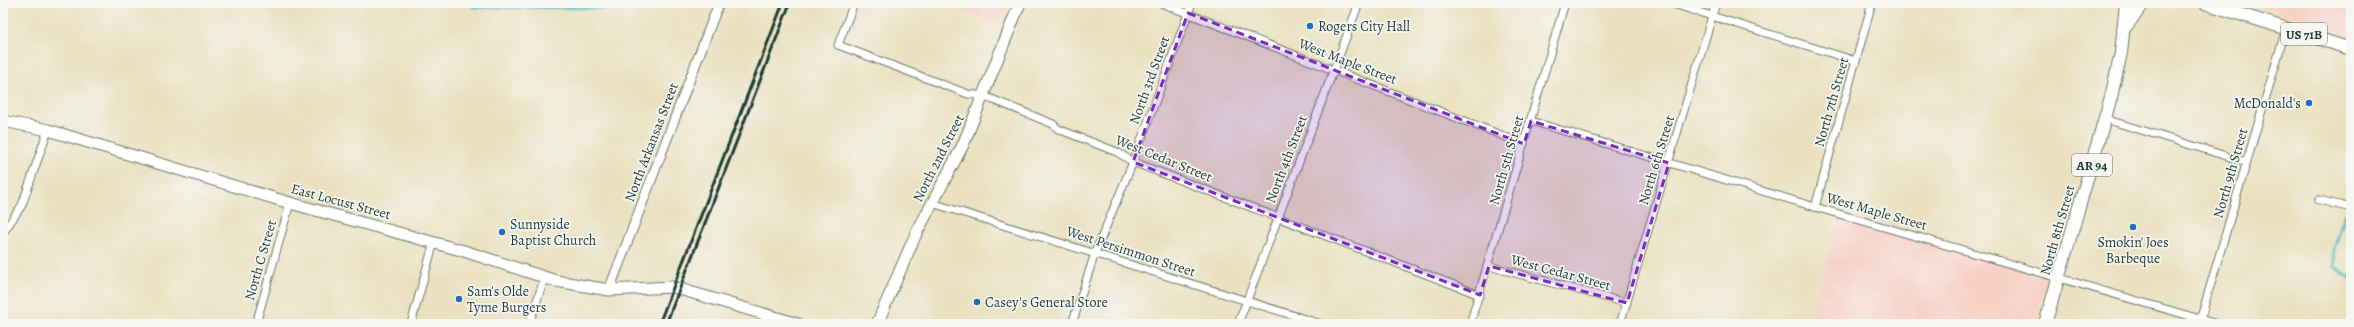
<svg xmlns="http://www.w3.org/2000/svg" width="2354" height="327" viewBox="0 0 2354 327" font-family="Alegreya,serif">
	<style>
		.built { fill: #f7d1c6 }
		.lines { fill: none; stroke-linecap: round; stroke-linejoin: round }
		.stream { stroke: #49b8c3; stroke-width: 3 }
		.minor-casing { stroke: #667665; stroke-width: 9 }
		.tertiary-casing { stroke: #667665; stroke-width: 11 }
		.secondary-casing { stroke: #667665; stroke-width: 13 }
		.primary-casing { stroke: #667665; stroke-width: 14 }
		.minor { stroke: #fff; stroke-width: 7 }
		.tertiary { stroke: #fff; stroke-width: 9 }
		.secondary { stroke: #fff; stroke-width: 11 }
		.primary { stroke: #fff; stroke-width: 12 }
		.rail { stroke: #1f3d34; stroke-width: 3 }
		.marked { fill: #7b2cbf; fill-opacity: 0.2; stroke: #7b2cbf; stroke-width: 3; stroke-dasharray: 8 5; stroke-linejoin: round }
		.poi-dot { fill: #1f6fb2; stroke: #f6f6f2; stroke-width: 1.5 }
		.labels { text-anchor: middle; stroke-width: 3.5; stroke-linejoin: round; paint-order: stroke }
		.shield { fill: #f6f6f2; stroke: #60746d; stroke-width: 1 }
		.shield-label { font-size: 13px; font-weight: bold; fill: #1f3d34 }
		.poi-label { font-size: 14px; fill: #1f3d34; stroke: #f6f6f2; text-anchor: start }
		.street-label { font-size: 14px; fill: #1f3d34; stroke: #f6f6f2 }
	</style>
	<rect width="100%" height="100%" fill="#f6f6f2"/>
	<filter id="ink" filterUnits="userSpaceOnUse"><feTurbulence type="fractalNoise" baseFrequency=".025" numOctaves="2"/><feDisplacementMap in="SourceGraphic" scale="8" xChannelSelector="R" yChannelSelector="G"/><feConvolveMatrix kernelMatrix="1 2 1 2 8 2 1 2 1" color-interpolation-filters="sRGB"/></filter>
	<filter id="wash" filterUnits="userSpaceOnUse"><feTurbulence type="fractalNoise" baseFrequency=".012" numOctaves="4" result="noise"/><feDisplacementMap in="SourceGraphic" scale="16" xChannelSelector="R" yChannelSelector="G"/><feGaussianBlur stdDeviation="0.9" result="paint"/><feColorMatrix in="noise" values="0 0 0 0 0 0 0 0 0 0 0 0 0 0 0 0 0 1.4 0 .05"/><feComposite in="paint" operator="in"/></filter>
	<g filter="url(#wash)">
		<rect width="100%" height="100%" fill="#ebe1c0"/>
		<g class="built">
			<path d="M941,3h67l-9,23z"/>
			<path d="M2253,3h98v32z"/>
			<path d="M1841,215l207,64 -15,45h-226z"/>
		</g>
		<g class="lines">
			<g class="stream">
				<path d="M467,3l7,4 153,1"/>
				<path d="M2345,214l-11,36 1,17 16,11"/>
			</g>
		</g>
	</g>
	<g filter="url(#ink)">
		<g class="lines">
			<g class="minor-casing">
				<g id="minor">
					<path d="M854,3l-16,42 130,49 16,2 69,28 5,5 59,23 16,10 347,133"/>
					<path d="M1161,3l363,141"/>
					<path d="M1670,3l186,58"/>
					<path d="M2105,119l141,43"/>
					<path d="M1531,121l284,86 402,117"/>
					<path d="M2319,200l32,8"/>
					<path d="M932,203l389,121"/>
					<path d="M1815,207l57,-204"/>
					<path d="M3,233l19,-28 26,-75"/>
					<path d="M1489,266l138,37"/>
					<path d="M256,324l34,-121"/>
					<path d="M411,324l23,-82"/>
					<path d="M529,324l16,-47"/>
					<path d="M1072,324l23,-71 38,-91 59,-159"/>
					<path d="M1238,324l121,-321"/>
					<path d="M1470,324l95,-321"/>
					<path d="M1620,324l96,-321"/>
					<path d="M2199,324l87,-295"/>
				</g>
			</g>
			<g class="tertiary-casing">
				<path id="tertiary" d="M609,290l110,-287"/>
			</g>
			<g class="secondary-casing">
				<g id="secondary">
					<path d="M3,121l45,9 242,73 174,48 92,30 53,9 64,-3 125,37"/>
					<path d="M877,324l38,-88 48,-91 57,-142"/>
				</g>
			</g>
			<g class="primary-casing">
				<g id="primary">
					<path d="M2205,3l146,46"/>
					<path d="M2123,30l21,-27"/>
					<path d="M2045,324l66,-227 10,-44 5,-50"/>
				</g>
			</g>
			<use href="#minor" class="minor"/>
			<use href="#tertiary" class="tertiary"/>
			<use href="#secondary" class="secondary"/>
			<use href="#primary" class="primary"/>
			<g class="rail">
				<path d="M652,324l1,-1"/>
				<path d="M659,324l124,-321"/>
				<path d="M666,324l124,-321"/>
			</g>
		</g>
	</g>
	<path class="marked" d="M1188,13l336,131 7,-23 138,42 -42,140 -138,-37 -9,29 -347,-133z"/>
	<g class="poi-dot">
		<circle cx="1310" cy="26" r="4"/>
		<circle cx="2309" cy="103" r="4"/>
		<circle cx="2133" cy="227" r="4"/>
		<circle cx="502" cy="232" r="4"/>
		<circle cx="459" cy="299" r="4"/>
		<circle cx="977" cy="302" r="4"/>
	</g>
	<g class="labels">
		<g class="shield">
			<rect x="2281" y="23" width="46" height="22" rx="3"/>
			<rect x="2072" y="154" width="40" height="22" rx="3"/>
		</g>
		<g class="shield-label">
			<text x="2304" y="39">US 71B</text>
			<text x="2092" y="170">AR 94</text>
		</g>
		<g class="poi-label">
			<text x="1318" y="31">Rogers City Hall</text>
			<text x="2301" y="108" text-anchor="end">McDonald's</text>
			<text x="510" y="229">Sunnyside<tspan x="510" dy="16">Baptist Church</tspan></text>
			<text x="2133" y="247" text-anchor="middle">Smokin' Joes<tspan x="2133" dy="16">Barbeque</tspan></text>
			<text x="467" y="296">Sam's Olde<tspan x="467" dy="16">Tyme Burgers</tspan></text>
			<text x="985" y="307">Casey's General Store</text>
		</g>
		<g class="street-label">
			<text transform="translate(1348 61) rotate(21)" y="5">West Maple Street</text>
			<text transform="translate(1149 80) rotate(-70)" y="5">North 3rd Street</text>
			<text transform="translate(1831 102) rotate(-74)" y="5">North 7th Street</text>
			<text transform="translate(651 142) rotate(-69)" y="5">North Arkansas Street</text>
			<text transform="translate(938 158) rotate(-63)" y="5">North 2nd Street</text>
			<text transform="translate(1164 158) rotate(22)" y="5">West Cedar Street</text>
			<text transform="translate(1286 159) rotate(-69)" y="5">North 4th Street</text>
			<text transform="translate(1506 160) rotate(-74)" y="5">North 5th Street</text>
			<text transform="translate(1656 160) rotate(-73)" y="5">North 6th Street</text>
			<text transform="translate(2230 173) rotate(-74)" y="5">North 9th Street</text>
			<text transform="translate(341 201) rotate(15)" y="5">East Locust Street</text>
			<text transform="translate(1877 211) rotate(16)" y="5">West Maple Street</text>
			<text transform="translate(2057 230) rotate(-74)" y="5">North 8th Street</text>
			<text transform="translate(1131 251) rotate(18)" y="5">West Persimmon Street</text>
			<text transform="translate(260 260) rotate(-74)" y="5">North C Street</text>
			<text transform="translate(1561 272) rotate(15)" y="5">West Cedar Street</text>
		</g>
	</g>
	<rect width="2354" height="327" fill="none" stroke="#f6f6f2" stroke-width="16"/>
</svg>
